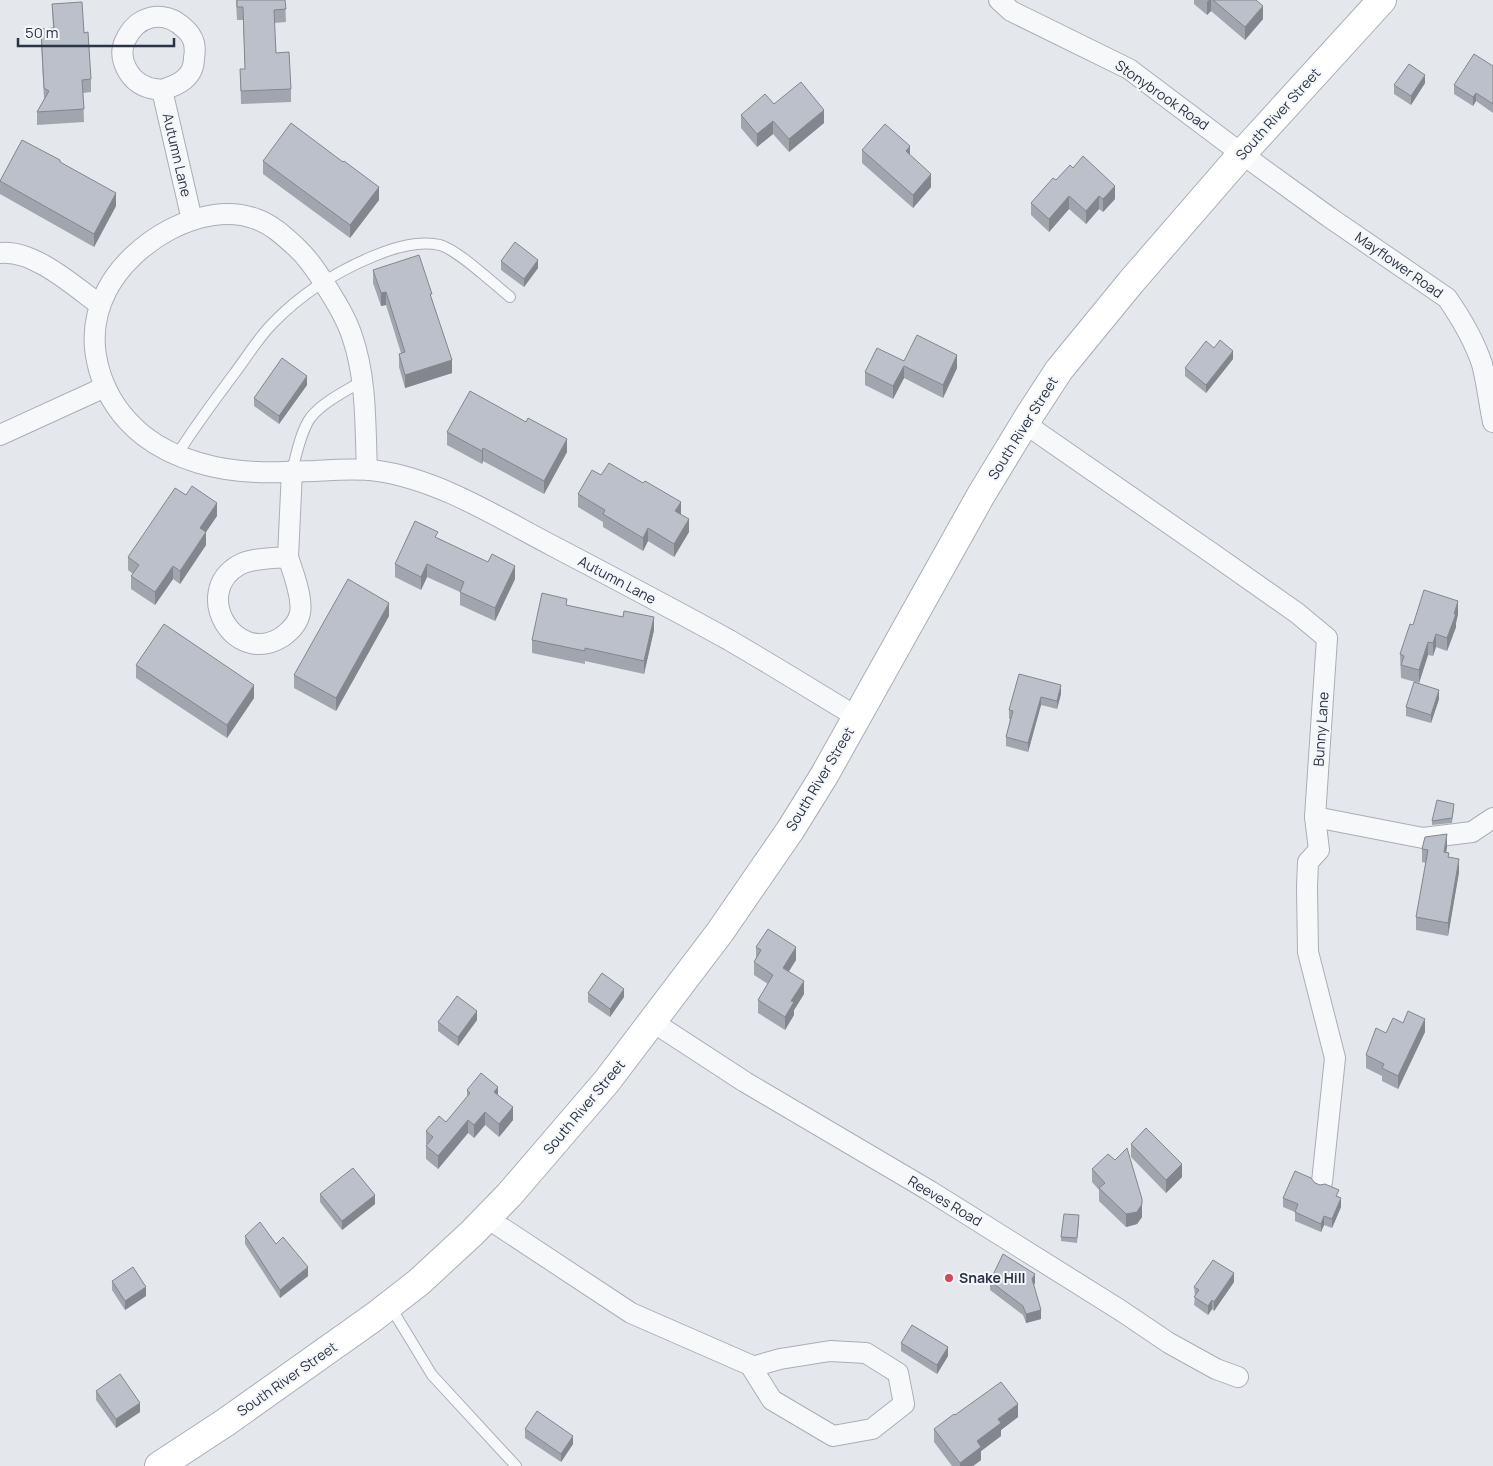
<svg xmlns="http://www.w3.org/2000/svg" width="1493" height="1466" viewBox="0 0 1493 1466" font-family="Manrope,sans-serif">
	<style>
		.lines { fill: none; stroke-linecap: round; stroke-linejoin: round }
		.lane-casing { stroke: #a9aeb7; stroke-width: 12 }
		.street-casing { stroke: #a9aeb7; stroke-width: 22 }
		.secondary-casing { stroke: #a9aeb7; stroke-width: 30 }
		.lane { stroke: #f7f8fa; stroke-width: 10 }
		.street { stroke: #f7f8fa; stroke-width: 20 }
		.secondary { stroke: #fff; stroke-width: 28 }
		.wall { fill: #a1a5ae }
		.shaded-wall { fill: #83868d }
		.building { fill: #bbc0ca; stroke: #83868d }
		.poi-dot { fill: #d1495b; stroke: #f4f6f9; stroke-width: 2 }
		.labels { text-anchor: middle; stroke-width: 4; stroke-linejoin: round; paint-order: stroke }
		.street-label { font-size: 14px; fill: #2b3445; stroke: #f4f6f9 }
		.poi-label { font-size: 14px; font-weight: bold; fill: #2b3445; stroke: #f4f6f9; text-anchor: start }
	</style>
	<rect width="100%" height="100%" fill="#e4e7ec"/>
	<g class="lines">
		<g class="lane-casing">
			<g id="lane">
				<path d="M177,455c18,-29 37,-54 57,-81 13,-17 24,-36 39,-51 30,-31 62,-51 101,-67 19,-8 44,-16 66,-11 18,5 54,39 70,52"/>
				<path d="M292,471c4,-15 9,-41 19,-54 13,-16 34,-25 51,-36"/>
				<path d="M390,1306l42,69 84,91"/>
			</g>
		</g>
		<g class="street-casing">
			<g id="street">
				<path d="M999,0l12,11 118,58 113,85 87,63 118,81c14,20 27,42 35,66 5,19 7,39 11,58"/>
				<path d="M162,90c-5,-1 -11,-1 -15,-3 -18,-6 -30,-29 -22,-46 11,-25 38,-33 59,-13 5,4 8,8 10,15 1,5 1,10 0,15 0,20 -16,27 -32,32l30,130"/>
				<path d="M0,253c33,-4 74,33 100,52"/>
				<path d="M1024,423l189,131 84,59 30,25 -12,179 4,33 -11,12 -1,25 1,65 27,106 -13,124"/>
				<path d="M0,435l105,-48"/>
				<path d="M367,470c-2,-44 0,-91 -15,-134 -6,-18 -16,-34 -26,-50 -8,-13 -18,-28 -30,-39 -12,-11 -25,-23 -40,-28 -54,-20 -125,24 -149,71 -27,51 -7,111 37,146 31,24 75,35 113,36 19,1 38,-1 57,-1 21,-1 43,-3 64,0 62,9 121,47 175,75 59,31 118,62 176,94 43,25 85,51 128,77"/>
				<path d="M288,557c5,15 15,41 12,56 -2,10 -11,19 -18,24 -48,30 -91,-45 -43,-72 12,-7 35,-7 49,-8l4,-86"/>
				<path d="M1315,817l108,21 49,-6 21,-14"/>
				<path d="M653,1022l92,60 185,109 190,119 49,33 47,26 22,8"/>
				<path d="M487,1218l144,95 119,52 22,35 61,36 39,-7 32,-25 -6,-31 -32,-20 -36,-2 -50,8 -28,8"/>
			</g>
		</g>
		<g class="secondary-casing">
			<path id="secondary" d="M159,1466l67,-44 148,-105 45,-35 53,-49 37,-38 98,-114 113,-149 71,-103 34,-55 156,-279 48,-79 30,-46 72,-88 117,-135 134,-147"/>
		</g>
		<use href="#lane" class="lane"/>
		<use href="#street" class="street"/>
		<use href="#secondary" class="secondary"/>
	</g>
	<g class="wall">
		<path d="M236,0h49l1,22 -12,1 2,30 15,36v13l-50,2 -1,-35h5l-2,-49h-6z"/>
		<path d="M1194,0h62l7,19 -18,21 -34,-29 -4,4 -13,-11z"/>
		<path d="M52,4l32,29 7,46v13l-8,1 1,29 -47,3v-13l7,-13 -3,-57v-13l12,-1z"/>
		<path d="M1493,66v47l-17,-12 -3,5 -19,-12v-9z"/>
		<path d="M1425,83l-14,22 -17,-11v-9z"/>
		<path d="M774,104l50,19 -35,29 -16,-18 -16,13 -16,-19v-13z"/>
		<path d="M862,150l48,5 21,32 -18,21 -51,-45z"/>
		<path d="M263,161l116,39 -29,38 -87,-64z"/>
		<path d="M0,180l116,26 -22,41 -94,-53z"/>
		<path d="M1056,180l59,19 -12,13 -4,-3 -13,15 -17,-15 -20,23 -18,-17v-12z"/>
		<path d="M501,261l37,7 -14,19 -23,-17z"/>
		<path d="M373,270l59,29 20,74 -47,15 -6,-21v-13l2,-1 -15,-48 -5,1 -8,-23z"/>
		<path d="M1214,348l19,11 -27,34 -21,-17v-8z"/>
		<path d="M904,361l53,7 -14,30 -39,-20 -11,21 -28,-14v-13z"/>
		<path d="M307,385l-28,39 -25,-18v-8z"/>
		<path d="M447,432l120,20 -23,42 -61,-33 -1,3 -35,-19z"/>
		<path d="M601,475l80,40 8,17 -15,25 -26,-16 -5,10 -40,-24v-5l-25,-15v-13z"/>
		<path d="M217,516l-12,16 1,13 -26,39 -7,-5 -18,26 -24,-16v-13l2,-2 -5,-4v-13z"/>
		<path d="M438,538l77,41 -20,42 -35,-16v-13l-33,-15 -6,13 -26,-13v-13z"/>
		<path d="M567,605l87,25 -10,44 -59,-13v3l-53,-11v-13z"/>
		<path d="M1458,614l-2,9v4l-9,24 -11,-4 -3,9 -5,-1 -9,28 -18,-5 -1,-24 13,-29z"/>
		<path d="M389,616l-53,95 -42,-23v-13z"/>
		<path d="M136,665l118,33 -27,40 -91,-60z"/>
		<path d="M1019,674l42,20 -4,15 -16,-4 -13,47 -22,-6v-9l4,-18h-1v-9z"/>
		<path d="M1439,699l-8,24 -25,-7v-9z"/>
		<path d="M1454,808l-2,15 -20,2v-4z"/>
		<path d="M1447,847l-1,5 13,20 -11,64 -32,-6v-13l10,-54 -4,-1v-13z"/>
		<path d="M756,947l40,13 -8,11 16,23 -10,16v5l-9,15 -27,-17v-13l10,-16 -14,-9v-13l2,-4z"/>
		<path d="M588,993l36,4 -14,20 -22,-15z"/>
		<path d="M477,1020l-19,26 -20,-15v-9z"/>
		<path d="M1403,1023l22,9 -27,57 -16,-8v-5l-16,-8v-13l20,-22z"/>
		<path d="M467,1090l31,5 15,25 -14,17 -14,-12 -11,13 -6,-5 -30,36 -12,-10v-13l1,-1 -1,-1v-13l20,-9 21,-25z"/>
		<path d="M1131,1144l51,33 -16,16 -35,-36z"/>
		<path d="M1092,1169l50,48 -5,7 -11,3 -27,-26v-11l-7,-8z"/>
		<path d="M1315,1183l24,14 2,10 -9,21 -8,-3 -3,7 -26,-11v-9l-12,-5v-9z"/>
		<path d="M320,1194l55,10 -33,26 -22,-28z"/>
		<path d="M1079,1220l-2,23 -16,-2v-4z"/>
		<path d="M245,1236l31,8 32,32 -28,22 -35,-54z"/>
		<path d="M112,1281l34,15 -21,14 -13,-20z"/>
		<path d="M990,1281l45,2 -1,2 7,34 -15,4 -3,-8 -33,-25z"/>
		<path d="M1234,1282l-20,29 -2,-2 -4,6 -14,-10 1,-9 -1,-9z"/>
		<path d="M901,1343l47,13 -11,18 -36,-23z"/>
		<path d="M96,1391l44,21 -24,16 -20,-28z"/>
		<path d="M955,1415l63,2 -17,13v6l-20,15v9l-8,6h-21l-18,-24v-13z"/>
		<path d="M525,1429l48,15 -12,18 -36,-24z"/>
	</g>
	<g class="shaded-wall">
		<path d="M1209,0h2v11l-4,4v-13z"/>
		<path d="M1263,6v13l-18,21v-13z"/>
		<path d="M1425,75v8l-14,22v-9z"/>
		<path d="M1476,93v8l-3,5v-9z"/>
		<path d="M824,110v13l-35,29v-13z"/>
		<path d="M773,121v13l-16,13v-13z"/>
		<path d="M910,146v13l-4,-8z"/>
		<path d="M931,174v13l-18,21v-13z"/>
		<path d="M1115,186v13l-12,13v-13z"/>
		<path d="M379,187v13l-29,38v-13z"/>
		<path d="M116,193v13l-22,41v-13z"/>
		<path d="M1069,196v13l-20,23v-13z"/>
		<path d="M1099,196v13l-13,15v-13z"/>
		<path d="M538,260v8l-14,19v-8z"/>
		<path d="M386,292v13l-5,1v-13z"/>
		<path d="M1233,351v8l-27,34v-8z"/>
		<path d="M957,355v13l-14,30v-13z"/>
		<path d="M452,360v13l-47,15v-13z"/>
		<path d="M904,366v12l-11,21v-13z"/>
		<path d="M307,376v9l-28,39v-8z"/>
		<path d="M567,439v13l-23,42v-13z"/>
		<path d="M483,448v13l-1,3v-13z"/>
		<path d="M681,502v13l-6,-4z"/>
		<path d="M217,503v13l-17,25v-13z"/>
		<path d="M689,519v13l-15,25v-13z"/>
		<path d="M648,528v13l-5,10v-13z"/>
		<path d="M206,532v13l-26,39v-13z"/>
		<path d="M427,564v13l-6,13v-13z"/>
		<path d="M173,566v13l-18,26v-13z"/>
		<path d="M515,566v13l-20,42v-13z"/>
		<path d="M1458,601v13l-2,9v4l-9,24v-13z"/>
		<path d="M389,603v13l-53,95v-13z"/>
		<path d="M654,617v13l-10,44v-13z"/>
		<path d="M1436,634v13l-3,9v-13z"/>
		<path d="M1428,642v13l-9,28v-13z"/>
		<path d="M254,685v13l-27,40v-13z"/>
		<path d="M1061,685v9l-4,15v-8z"/>
		<path d="M1439,690v9l-8,24v-8z"/>
		<path d="M1041,697v8l-13,47v-9z"/>
		<path d="M1447,834v13l-3,18v-13z"/>
		<path d="M1459,859v13l-11,64v-13z"/>
		<path d="M796,947v13l-13,21v-13z"/>
		<path d="M804,981v13l-10,16v5l-9,15v-13l6,-16z"/>
		<path d="M624,989v8l-14,20v-8z"/>
		<path d="M477,1011v9l-19,26v-9z"/>
		<path d="M1425,1019v13l-27,57v-13z"/>
		<path d="M498,1087v13l-4,-8z"/>
		<path d="M513,1107v13l-14,17v-13z"/>
		<path d="M485,1112v13l-11,13v-13z"/>
		<path d="M468,1120v13l-30,36v-13z"/>
		<path d="M1182,1164v13l-16,16v-13z"/>
		<path d="M375,1195v9l-33,26v-9z"/>
		<path d="M1341,1198v9l-9,21v-9z"/>
		<path d="M1142,1199v18l-5,7 -11,3v-13z"/>
		<path d="M1324,1216v9l-3,7v-8z"/>
		<path d="M308,1267v9l-28,22v-8z"/>
		<path d="M1234,1273v9l-20,29v-9z"/>
		<path d="M1035,1274v9l-3,5v-9z"/>
		<path d="M146,1287v9l-21,14v-9z"/>
		<path d="M1212,1300v9l-4,6v-9z"/>
		<path d="M1041,1310v9l-15,4v-9z"/>
		<path d="M948,1347v9l-11,18v-9z"/>
		<path d="M140,1403v9l-24,16v-9z"/>
		<path d="M1018,1404v13l-17,13v6l-20,15v9l-8,6h-13v-3l17,-22 21,-22z"/>
		<path d="M573,1436v8l-12,18v-8z"/>
	</g>
	<g class="building">
		<path d="M237,0h48l1,9 -12,1 2,43 13,-1 2,37 -50,2 -1,-22h5l-2,-62h-6z"/>
		<path d="M1213,0h43l7,6 -18,21z"/>
		<path d="M82,2l2,31 4,-1 3,47 -9,1 2,29 -47,3 12,-21 -5,-3 -3,-59 13,-1 -2,-24z"/>
		<path d="M1474,54l19,12v38l-17,-11 -3,4 -19,-12z"/>
		<path d="M1409,64l16,11 -14,21 -17,-11z"/>
		<path d="M801,82l23,28 -35,29 -16,-18 -16,13 -16,-19 24,-21 9,10z"/>
		<path d="M291,123l52,39 1,-1 35,26 -29,38 -87,-64z"/>
		<path d="M885,124l25,22 -4,5 25,23 -18,21 -51,-45z"/>
		<path d="M22,140l38,20v2l56,31 -22,41 -94,-53z"/>
		<path d="M1083,156l32,30 -12,13 -4,-3 -13,15 -17,-15 -20,23 -18,-16 22,-25 3,2 14,-15 3,3z"/>
		<path d="M515,242l23,18 -14,19 -23,-18z"/>
		<path d="M419,255l13,39h-2l22,66 -47,15 -6,-21 6,-2 -19,-60 -5,1 -8,-23z"/>
		<path d="M917,335l40,20 -14,30 -39,-19 -11,20 -28,-14 12,-24 27,13z"/>
		<path d="M1220,340l13,11 -27,34 -21,-17 21,-27 8,7z"/>
		<path d="M282,358l25,18 -28,40 -25,-18z"/>
		<path d="M470,391l56,31 2,-4 39,21 -23,42 -61,-33 -1,3 -35,-19z"/>
		<path d="M609,463l34,20 2,-2 36,21 -6,9 14,8 -15,25 -26,-16 -5,10 -40,-24 2,-4 -27,-16 14,-24 9,5z"/>
		<path d="M192,486l25,17 -17,25 6,4 -26,39 -7,-5 -18,26 -24,-16 8,-11 -11,-8 47,-69 11,7z"/>
		<path d="M415,521l23,11 -3,5 53,25 4,-8 23,12 -20,42 -35,-16 4,-10 -37,-18 -6,13 -26,-13z"/>
		<path d="M348,579l41,24 -53,95 -42,-23z"/>
		<path d="M1424,590l34,11 -4,13h2l-9,24 -11,-4 -3,9 -5,-1 -9,28 -18,-5 3,-9 -4,-2 10,-30 3,1z"/>
		<path d="M542,593l25,6 -1,6 57,12 1,-6 30,6 -10,44 -59,-13v3l-53,-11z"/>
		<path d="M164,624l90,61 -27,40 -91,-60z"/>
		<path d="M1019,674l42,11 -4,16 -16,-4 -13,46 -22,-6 7,-26 -4,-1z"/>
		<path d="M1414,682l25,8 -8,25 -25,-8z"/>
		<path d="M1437,800l17,4 -2,14 -20,3z"/>
		<path d="M1447,834l-3,18 5,1 -1,4 11,2 -11,64 -32,-6 12,-67 -6,-1 3,-12z"/>
		<path d="M768,929l28,18 -13,21 21,13 -13,20 3,1 -9,15 -27,-17 15,-25 -19,-13 7,-12 -5,-3z"/>
		<path d="M602,973l22,16 -14,20 -22,-16z"/>
		<path d="M457,996l20,15 -19,26 -20,-15z"/>
		<path d="M1408,1011l17,8 -27,57 -16,-8 2,-4 -18,-9 10,-27 10,5 7,-15 10,5z"/>
		<path d="M481,1073l17,14 -4,5 19,15 -14,17 -14,-12 -11,13 -6,-5 -30,36 -12,-10 7,-9 -7,-6 13,-15 7,6 24,-29 -3,-3z"/>
		<path d="M1146,1128l36,36 -16,16 -35,-36z"/>
		<path d="M1127,1148l15,51v5l-5,8 -11,2 -27,-26 6,-5 -13,-14 16,-15 7,6z"/>
		<path d="M353,1168l22,27 -33,26 -22,-27z"/>
		<path d="M1295,1171l16,7 4,5 5,2 5,-1 14,6 -3,6 5,2 -9,21 -8,-3 -3,8 -26,-12 3,-8 -15,-6z"/>
		<path d="M1064,1214l15,1 -2,23 -16,-1z"/>
		<path d="M260,1222l16,22 7,-7 25,30 -28,23 -35,-54z"/>
		<path d="M1003,1254l32,20 -3,5 9,31 -15,4 -3,-8 -33,-25z"/>
		<path d="M1213,1260l21,13 -20,29 -2,-2 -4,6 -14,-9 5,-7 -5,-3z"/>
		<path d="M133,1267l13,20 -21,14 -13,-20z"/>
		<path d="M912,1325l36,22 -11,18 -36,-22z"/>
		<path d="M120,1374l20,29 -24,16 -20,-28z"/>
		<path d="M1001,1382l17,22 -20,15 3,4 -24,18 4,6 -21,16 -26,-34 20,-15 1,1z"/>
		<path d="M537,1411l36,25 -12,18 -36,-25z"/>
	</g>
	<circle class="poi-dot" cx="949" cy="1278" r="5"/>
	<g class="labels">
		<g class="street-label">
			<text transform="translate(1162 95) rotate(35)" y="5">Stonybrook Road</text>
			<text transform="translate(1278 114) rotate(-48)" y="5">South River Street</text>
			<text transform="translate(177 155) rotate(77)" y="5">Autumn Lane</text>
			<text transform="translate(1399 265) rotate(35)" y="5">Mayflower Road</text>
			<text transform="translate(1023 428) rotate(-58)" y="5">South River Street</text>
			<text transform="translate(617 580) rotate(28)" y="5">Autumn Lane</text>
			<text transform="translate(1321 729) rotate(-86)" y="5">Bunny Lane</text>
			<text transform="translate(820 779) rotate(-59)" y="5">South River Street</text>
			<text transform="translate(584 1107) rotate(-50)" y="5">South River Street</text>
			<text transform="translate(945 1201) rotate(31)" y="5">Reeves Road</text>
			<text transform="translate(287 1379) rotate(-35)" y="5">South River Street</text>
		</g>
		<g class="poi-label">
			<text x="959" y="1283">Snake Hill</text>
		</g>
	</g>
	<path d="M18 38v8h156v-8" fill="none" stroke="#2b3445" stroke-width="2.5"/>
	<text x="25" y="38" font-size="15" fill="#2b3445" stroke="#f4f6f9" stroke-width="4" paint-order="stroke">50 m</text>
</svg>
